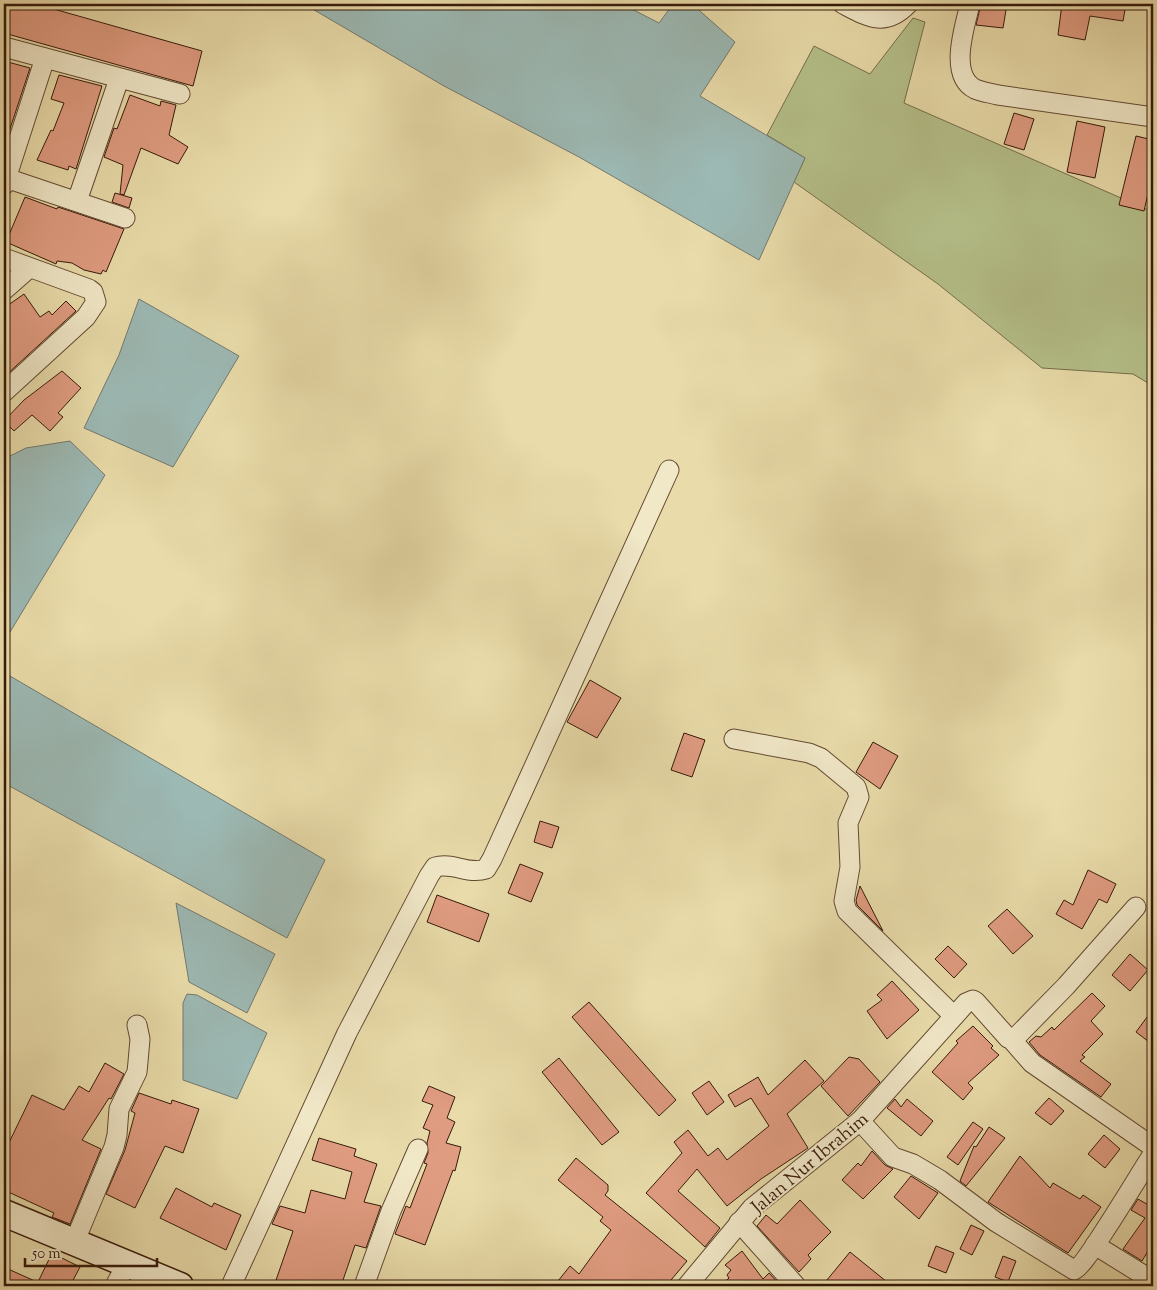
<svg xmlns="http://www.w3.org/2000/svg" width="1157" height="1290" viewBox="0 0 1157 1290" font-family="'Sorts Mill Goudy',serif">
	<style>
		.green { fill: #b5c08a; stroke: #766d4a }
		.water { fill: #9cb9b4; stroke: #747970 }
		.building { fill: #e09c81; stroke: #371a0a }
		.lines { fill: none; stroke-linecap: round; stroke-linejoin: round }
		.minor-casing { stroke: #644a32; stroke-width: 21 }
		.secondary-casing { stroke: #371a0a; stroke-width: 29 }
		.minor { stroke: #f1e8c8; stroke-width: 19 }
		.secondary { stroke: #f1e8c8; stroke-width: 26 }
		.labels { text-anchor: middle; stroke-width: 4; stroke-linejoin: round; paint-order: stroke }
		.street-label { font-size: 19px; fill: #371a0a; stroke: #f1e8c8 }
	</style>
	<rect width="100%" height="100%" fill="#e9dcaa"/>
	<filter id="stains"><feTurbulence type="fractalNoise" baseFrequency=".004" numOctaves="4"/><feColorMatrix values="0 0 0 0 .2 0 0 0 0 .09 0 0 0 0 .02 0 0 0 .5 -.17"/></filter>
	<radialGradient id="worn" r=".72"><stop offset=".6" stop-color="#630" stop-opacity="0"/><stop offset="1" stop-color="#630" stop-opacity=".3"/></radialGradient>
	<path class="green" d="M913,18l12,4 -21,81 249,109v174l-20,-12 -91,-6 -104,-84 -144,-102 11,-24 -38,-23 47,-89 56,28z"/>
	<g class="water">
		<path d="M304,4h318l37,19 14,-19h19l43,38 -35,54 105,62 -46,102 -180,-103 -135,-71z"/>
		<path d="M139,299l100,57 -66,111 -89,-39 35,-73z"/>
		<path d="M70,441l35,34 -101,167v-183l22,-11z"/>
		<path d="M10,676l315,184 -38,78 -283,-155v-96z"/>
		<path d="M176,903l99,51 -28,59 -58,-31z"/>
		<path d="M187,994l10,1 70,38 -30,66 -54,-19v-77z"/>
	</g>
	<g class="building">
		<path d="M4,4h32l166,47 -9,35 -189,-53z"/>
		<path d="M981,4h26l-4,24 -27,-3z"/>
		<path d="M1062,4h64l-3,17 -33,-5 -5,24 -27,-5z"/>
		<path d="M4,61l26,7 -26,79z"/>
		<path d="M59,75l43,11 -26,83 -7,-3 -1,4 -31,-10 14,-30 2,1 11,-28 -13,-4z"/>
		<path d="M130,95l30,11 1,-5 15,4 -7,30 19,12 -10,17 -37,-16 -17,47 -4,-1 3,-29 -19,-8 10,-29 3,1z"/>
		<path d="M1014,113l20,6 -10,31 -20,-6z"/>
		<path d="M1077,121l28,6 -10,51 -28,-6z"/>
		<path d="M1136,136l17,4v32l-9,39 -25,-6z"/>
		<path d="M115,193l17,5 -3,10 -17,-6z"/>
		<path d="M25,197l32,12 1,-2 66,22 -18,43 -3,-2 -2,4 -17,-4 -12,-7 -15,-2 -1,3 -50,-22z"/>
		<path d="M24,294l16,23 9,-6 3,4 14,-14 10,10 -72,66v-69z"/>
		<path d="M62,371l19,17 -23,25 5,4 -13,14 -18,-16 -18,16 -10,-10 20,-21z"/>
		<path d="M590,680l31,18 -24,40 -30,-16z"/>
		<path d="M684,733l21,7 -13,37 -21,-7z"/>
		<path d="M873,742l25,14 -18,33 -24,-17z"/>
		<path d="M540,821l19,6 -7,21 -18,-6z"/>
		<path d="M520,864l23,9 -12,29 -23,-9z"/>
		<path d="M1088,870l28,14 -9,19 -8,-4 -17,30 -26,-15 8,-14 9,5z"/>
		<path d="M860,886l23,45 -26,-26 -1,-5z"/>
		<path d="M437,895l52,19 -10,28 -52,-20z"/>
		<path d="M1007,909l26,27 -20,18 -25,-28z"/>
		<path d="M948,946l19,18 -13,14 -19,-19z"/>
		<path d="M1130,954l18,16 -18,21 -18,-16z"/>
		<path d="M892,981l27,29 -32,29 -20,-28 15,-11 -5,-5z"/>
		<path d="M1092,993l13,13 -14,15 12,13 -21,21 3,2 -5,4 31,23 -10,13 -61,-42 -11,-13 7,-6 5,1 11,-10 2,3z"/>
		<path d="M589,1002l87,98 -17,16 -87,-99z"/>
		<path d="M1153,1009v36l-17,-13z"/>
		<path d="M973,1026l20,20 -2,2 8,7 -31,28 5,5 -10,12 -31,-28 26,-29 -2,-2z"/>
		<path d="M849,1057l10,2 21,23 -32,34 -27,-30z"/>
		<path d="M559,1058l60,74 -17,13 -60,-73z"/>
		<path d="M805,1060l19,21 -37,33 21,34 -47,31 -34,27 -30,-37 -19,22 42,37 -15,19 -59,-54 36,-40 -8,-11 14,-12 20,26 10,-8 9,12 42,-34 -18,-28 -16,9 -7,-12 30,-18 10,18z"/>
		<path d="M105,1063l19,11 -13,25 -2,-1 -27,42 19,9 -31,75 -18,-7 2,-4 -50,-23v-37l28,-58 32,15 15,-24 10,6z"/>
		<path d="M709,1081l15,21 -17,13 -15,-22z"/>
		<path d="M429,1086l26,11 -8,21 8,4 -9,21 15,4 -6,24 -2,-1 -28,75 -30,-11 11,-28 4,2 17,-44 -3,-1 4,-10 -1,-10 3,-12 -7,-3 10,-23 -11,-4z"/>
		<path d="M139,1093l32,11 1,-4 27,9 -16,44 -18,-7 -30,62 -29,-14 19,-44 10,-37 -4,-2z"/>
		<path d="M1049,1098l15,13 -13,14 -16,-12z"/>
		<path d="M895,1099l6,8 6,-8 26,22 -12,15 -34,-28z"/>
		<path d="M973,1122l10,7 -25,36 -11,-8z"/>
		<path d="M989,1127l16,11 -39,48 -6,-5 14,-35 2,1z"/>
		<path d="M1104,1135l16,14 -15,19 -17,-14z"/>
		<path d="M319,1138l37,11 -2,7 23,8 -13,38 17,4 -15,42 -11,-3 -14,41h-67l19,-55 -21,-7 8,-18 25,7 6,-23 34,9 7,-27 -40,-12z"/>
		<path d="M872,1151l13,14 8,4 -30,30 -21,-19 16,-17 3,3z"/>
		<path d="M1020,1156l30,32 3,-5 27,16 3,-4 18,12 -33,46 -80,-51z"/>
		<path d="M576,1158l32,27v6l-3,4 82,66 -21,25h-112l16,-20 9,8 32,-44 -11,-9 3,-4 -45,-37z"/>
		<path d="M911,1176l27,17 -19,26 -25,-22z"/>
		<path d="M176,1188l36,19 2,-4 27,12 -15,35 -66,-32z"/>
		<path d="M1138,1199l14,8 1,-2v38l-11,18 -19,-12 22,-31 -14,-8z"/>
		<path d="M800,1200l31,32 -23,23 3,4 -12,13 -42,-46 9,-11 11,9z"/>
		<path d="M971,1225l13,6 -12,24 -12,-6z"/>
		<path d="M936,1246l18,7 -8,20 -18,-7z"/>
		<path d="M742,1251l21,28 6,-6 12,13h-61l9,-8 -2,-3 4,-5 -6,-5z"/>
		<path d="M850,1252l42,34h-70z"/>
		<path d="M52,1253l28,14 -10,19h-23l-9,-4z"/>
		<path d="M1003,1256l13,5 -8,21 -13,-5z"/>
		<path d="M8,1269l38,17h-42v-9z"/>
	</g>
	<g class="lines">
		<g class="minor-casing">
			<g id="minor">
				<path d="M843,4c25,13 42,24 65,0"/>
				<path d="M970,4c-5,22 -22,71 5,85 7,3 15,4 23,6l155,22"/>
				<path d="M4,47l176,47"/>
				<path d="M6,178l119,40"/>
				<path d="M4,185l41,-127"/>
				<path d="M77,201l42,-122"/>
				<path d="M4,258l85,31 4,3 3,10 -10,15 -82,75"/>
				<path d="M4,290l25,-22"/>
				<path d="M734,739l75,14 12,5 35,29 3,10 -11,26 2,44 -6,34 3,10 107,105"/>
				<path d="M1011,1039l21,24 121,84"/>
				<path d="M860,1121l33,36 20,7 27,16 56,42 78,48c11,-3 68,-100 79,-116"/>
				<path d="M739,1222l57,64"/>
				<path d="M74,1243l40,-96 3,-12 2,-26 18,-37 1,-10 2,-23 -3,-14"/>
				<path d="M1095,1245l58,36"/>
				<path d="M115,1286l11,-21"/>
				<path d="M231,1286l116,-253 82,-157 6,-9c18,-5 33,8 51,2l6,-10 177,-389"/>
				<path d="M364,1286l27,-75 27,-62"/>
				<path d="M687,1286l65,-78 108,-87 106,-118 7,-3 3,2 32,36h7l51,-52 70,-79"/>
			</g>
		</g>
		<g class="secondary-casing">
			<path id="secondary" d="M4,1213l176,73"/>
		</g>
		<use href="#minor" class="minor"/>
		<use href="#secondary" class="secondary"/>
	</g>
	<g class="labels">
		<g class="street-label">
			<text transform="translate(809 1162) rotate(-40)" y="7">Jalan Nur Ibrahim</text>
		</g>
	</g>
	<rect width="1157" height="1290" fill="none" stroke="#e9dcaa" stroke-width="20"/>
	<rect x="5" y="5" width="1147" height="1280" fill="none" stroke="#371a0a" stroke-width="2.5"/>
	<rect x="10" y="10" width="1137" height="1270" fill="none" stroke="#371a0a"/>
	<path d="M25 1258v8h132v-8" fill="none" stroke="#371a0a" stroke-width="2.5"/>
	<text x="32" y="1258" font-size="15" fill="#371a0a" stroke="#f1e8c8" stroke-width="4" paint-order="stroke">50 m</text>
	<rect width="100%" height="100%" filter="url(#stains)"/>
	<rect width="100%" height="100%" fill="url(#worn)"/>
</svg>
